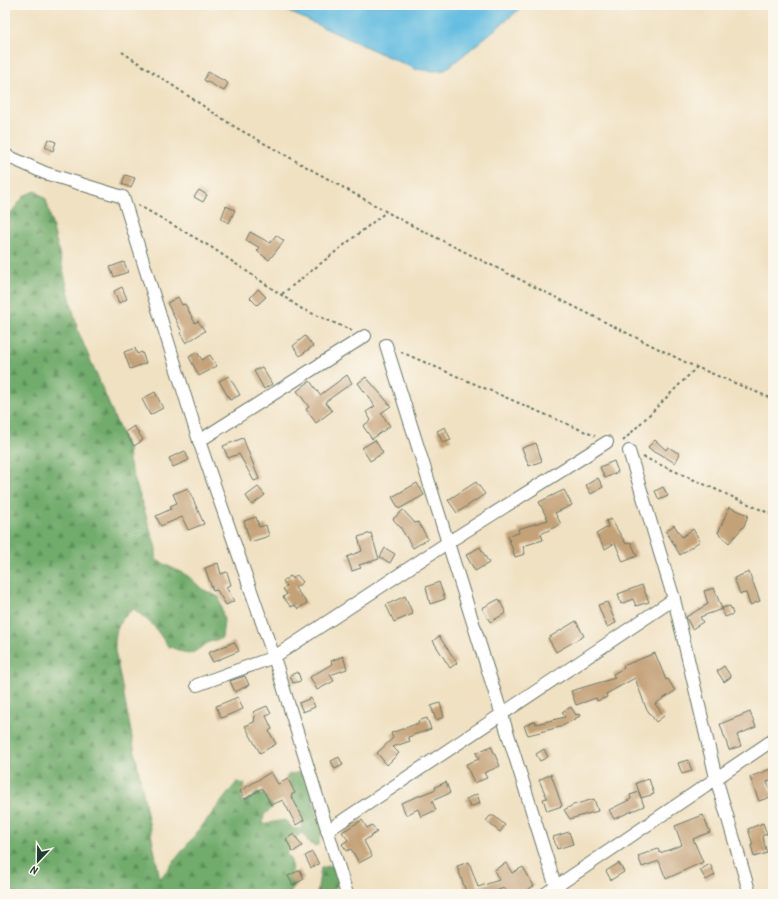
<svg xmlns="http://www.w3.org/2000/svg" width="778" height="899" viewBox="0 0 778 899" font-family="Kalam,sans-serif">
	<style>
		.forest { fill: url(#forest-firs); stroke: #487450 }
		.water { fill: #63bde1; stroke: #417d8a }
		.building { fill: #c4a278 }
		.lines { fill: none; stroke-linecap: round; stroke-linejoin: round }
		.minor-casing { stroke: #687666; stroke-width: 14 }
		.path { stroke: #687666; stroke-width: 2; stroke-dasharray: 3 3; stroke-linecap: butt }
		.minor { stroke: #fff; stroke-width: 12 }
	</style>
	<defs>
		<pattern id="forest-firs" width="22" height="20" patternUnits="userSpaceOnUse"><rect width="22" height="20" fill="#71ac6c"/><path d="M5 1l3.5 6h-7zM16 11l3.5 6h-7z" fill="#5c8d5a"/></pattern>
	</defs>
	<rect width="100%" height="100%" fill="#fbf7ec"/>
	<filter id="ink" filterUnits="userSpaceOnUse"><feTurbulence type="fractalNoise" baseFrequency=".025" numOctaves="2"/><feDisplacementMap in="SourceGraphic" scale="8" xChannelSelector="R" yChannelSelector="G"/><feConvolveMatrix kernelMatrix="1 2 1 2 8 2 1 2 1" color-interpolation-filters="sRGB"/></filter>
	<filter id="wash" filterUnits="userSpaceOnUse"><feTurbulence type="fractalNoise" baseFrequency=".012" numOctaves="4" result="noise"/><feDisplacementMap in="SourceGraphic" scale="16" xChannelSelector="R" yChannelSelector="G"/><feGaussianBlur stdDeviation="0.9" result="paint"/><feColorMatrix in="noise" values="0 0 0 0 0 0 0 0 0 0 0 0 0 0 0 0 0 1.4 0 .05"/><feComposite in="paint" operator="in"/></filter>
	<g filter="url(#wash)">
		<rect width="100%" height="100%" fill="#f0e1c2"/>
		<g class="forest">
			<path d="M36,191l10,8 32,132 50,118 1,12 27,87v12l32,16 14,13 17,8 5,23 -2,18 -13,4 -15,10 -6,2 -20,-8 -15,-21 -19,-16c-16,11 -20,23 -19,42l45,228 77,-97 8,2 -4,8 1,11c8,-2 10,-8 18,-11l9,7 4,8 -9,8 -1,9 22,-4 9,9 9,-1 -6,-21 -5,-4 -8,-20 4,-8 12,-3 5,1 17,58 -4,14 -3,1 -6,-3 -6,-11 -14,10 -3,14h3l3,9 -1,14 5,2 1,3 -8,10h-284v-679l5,-1 15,-19z"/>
			<path d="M333,865l7,16 -8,13h-15l4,-26z"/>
		</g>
		<path class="water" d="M274,5h251l-80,65 -11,1 -19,-2z"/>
		<g id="blocks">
			<g class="building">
				<path d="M208,72l20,11 -4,8 -20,-11z"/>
				<path d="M48,139l8,3 -3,9 -8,-4z"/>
				<path d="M125,175l10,3 -4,10 -9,-4z"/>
				<path d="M199,190l8,5 -4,7 -9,-5z"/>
				<path d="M226,206l9,4 -6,13 -8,-4z"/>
				<path d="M250,232l20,11 6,-8 8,6 -15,19 -12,-9 3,-3 -14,-8z"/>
				<path d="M124,262l4,10 -14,5 -4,-10z"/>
				<path d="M122,287l5,12 -8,4 -5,-12z"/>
				<path d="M258,289l8,8 -9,8 -7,-7z"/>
				<path d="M178,297l4,8 3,-1 10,19 3,-2 7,10 -19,12 -6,-10 2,-1 -15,-29z"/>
				<path d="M305,336l8,10 -13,10 -7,-10z"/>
				<path d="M135,348l2,6 5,-2 4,11 -16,6 -6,-17z"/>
				<path d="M197,352l5,8 8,-5 7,11 -18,10 -10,-19z"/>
				<path d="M262,367l10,17 -8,5 -10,-18z"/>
				<path d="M347,375l5,8 -27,19 7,9 -16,12 -10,-14 3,-2 -12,-16 13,-10 10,14z"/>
				<path d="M229,376l11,19 -10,5 -11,-19z"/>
				<path d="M366,377l25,29 -10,7 9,13 -18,13 -9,-13 8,-6 -5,-8 9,-6 -17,-23z"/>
				<path d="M155,392l8,16 -13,7 -8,-16z"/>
				<path d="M134,426l9,14 -9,6 -9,-14z"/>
				<path d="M445,427l6,13 -8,3 -6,-12z"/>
				<path d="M243,438l16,41 -5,2 -15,-27 -11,4 -5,-12z"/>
				<path d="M375,440l8,13 -13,8 -8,-13z"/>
				<path d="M655,440l11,10 2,-3 12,7 -5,9 -18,-11 -2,1 -7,-6z"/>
				<path d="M536,443l6,18 -13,5 -7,-18z"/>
				<path d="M185,451l4,9 -16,7 -4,-9z"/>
				<path d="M614,461l4,11 -13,6 -5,-11z"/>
				<path d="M598,478l5,9 -12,7 -5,-9z"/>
				<path d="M476,482l9,12 -28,19 -9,-13z"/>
				<path d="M417,483l7,12 -25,14 -7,-12z"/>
				<path d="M258,487l7,8 -13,10 -6,-9z"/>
				<path d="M663,487l5,9 -9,4 -4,-9z"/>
				<path d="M188,488l16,36 -16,6 -6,-13 -21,9 -5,-10 15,-7 -1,-3 7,-3 -4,-9z"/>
				<path d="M564,490l8,15 -17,8 6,11 -20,10 2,6 -20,6 2,8 -10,3 -7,-21 11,-3 -1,-4 30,-9 -9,-18z"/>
				<path d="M729,507l19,8 -4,11 -15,17 -11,-10z"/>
				<path d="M403,510l12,13 3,-1 10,17 -15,9 -13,-21 -7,-8z"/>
				<path d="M256,517l3,10 7,-2 3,11 -19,6 -6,-21z"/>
				<path d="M611,519l15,25 5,-2 6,14 -14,6 -8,-19 -10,6 -9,-15 12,-7 -2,-6z"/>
				<path d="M674,525l8,12 11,-8 7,12 -20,14 -14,-24z"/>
				<path d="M371,533l8,26 -20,6 2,3 -9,3 -5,-14 15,-6 -4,-14z"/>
				<path d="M480,547l9,16 -14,8 -9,-16z"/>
				<path d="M385,548l10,6 -5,9 -10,-6z"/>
				<path d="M218,563l3,11 6,-2 4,13 -5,2 8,14 -8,4 -9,-15 -4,1 -8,-23z"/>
				<path d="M749,572l11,29 -10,4 -4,-12 -6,1 -6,-16z"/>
				<path d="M297,575l6,7 -8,6 12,15 -9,6 -3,-4 -4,2 -8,-10 4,-3 -4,-5 4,-3 -4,-5 7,-5 2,3z"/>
				<path d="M439,582l6,17 -15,5 -4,-17z"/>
				<path d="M642,585l7,17 -13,4 -3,-7 -12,5 -3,-10z"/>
				<path d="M714,588l8,21 -22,8 3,5 -11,7 -6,-12 22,-13 -4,-13z"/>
				<path d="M405,596l8,18 -19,8 -8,-17z"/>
				<path d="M499,599l7,14 -16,9 -8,-14z"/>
				<path d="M607,602l9,21 -9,4 -9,-22z"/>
				<path d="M730,606l3,8 -8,3 -3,-9z"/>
				<path d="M576,621l8,15 -28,16 -8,-14z"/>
				<path d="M439,636l18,27 -7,5 -17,-27z"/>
				<path d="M234,642l5,9 -26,11 -5,-9z"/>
				<path d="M655,653l11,27 2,-1 7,12 -20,13 9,12 -8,6 -10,-14 -11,-30 -29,16 1,3 -10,4 -1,-3 -20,7 -5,-14 44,-13 -2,-4 11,-6 -1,-2z"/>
				<path d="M343,656l4,13 -17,6 4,6 -17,9 -7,-13 22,-13 -1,-3z"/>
				<path d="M724,666l7,11 -7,5 -7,-11z"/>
				<path d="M298,672l3,9 -8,2 -3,-8z"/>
				<path d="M245,676l4,9 -14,7 -5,-11z"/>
				<path d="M238,697l5,12 -22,9 -5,-12z"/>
				<path d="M311,698l4,9 -12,5 -4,-9z"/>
				<path d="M440,703l4,14 -8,3 -5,-14z"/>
				<path d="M267,706l4,8 -5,2 6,13 -3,2 7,13 -16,9 -15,-27 9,-4 1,-7 -2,-3z"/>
				<path d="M571,707l5,8 3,-1 1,2 -20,11 -32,8 -4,-9 11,-5 1,3 29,-7 -3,-5z"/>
				<path d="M750,712l6,15 -19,8 4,11 -12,4 -9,-26z"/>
				<path d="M427,718l4,11 -23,8 2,4 -17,6 6,6 -12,12 -10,-12 16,-15 -2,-5 28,-10 -1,-2z"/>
				<path d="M491,746l9,20 -16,7 3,5 -13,5 -8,-19 13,-5 -3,-6z"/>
				<path d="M544,749l4,8 -8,4 -4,-7z"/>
				<path d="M339,757l4,8 -8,4 -4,-8z"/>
				<path d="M688,760l4,11 -10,3 -4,-11z"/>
				<path d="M773,768v11l-6,3 6,14 -14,5 -9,-24z"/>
				<path d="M271,772l7,12 10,-5 7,14 -4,2 13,25 -8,5 -13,-25 -12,5 -9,-17 -17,11 -5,-8z"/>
				<path d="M551,774l11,32 -15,5 -4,-12 4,-1 -8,-18z"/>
				<path d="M649,779l5,15 -13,4 -5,-15z"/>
				<path d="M446,782l4,11 -18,8 4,9 -15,7 -3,-8 -12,6 -5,-12 35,-14 -1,-2z"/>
				<path d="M639,792l5,14 -30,13 -5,-9 22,-11 -1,-4z"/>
				<path d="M477,794l3,9 -10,4 -4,-8z"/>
				<path d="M594,799l4,12 -28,8 -6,-9 9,-5z"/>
				<path d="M703,815l7,17 -17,7 10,23 -37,17 -7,-18 -17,6 -4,-11 20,-7 2,4 22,-8 -7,-19z"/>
				<path d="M490,816h4l11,9 -5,7 -14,-11z"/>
				<path d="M362,820l5,8 5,-3 5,7 -13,9 8,15 -13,7 -8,-14 -4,2 -5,-7 6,-4 -6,-8z"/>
				<path d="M763,823l4,11 -5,2 5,17 -13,4 -3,-12h2l-5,-16z"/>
				<path d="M569,832l4,12 -16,5 -4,-12z"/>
				<path d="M294,834l8,12 -9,6 -7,-13z"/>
				<path d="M312,852l7,12 -8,4 -6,-12z"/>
				<path d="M469,862l9,25 21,-7 -5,-10 12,-7 6,10 11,-6 11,19 -14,8h-13l-3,-6 -17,6h-24l3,-2 -9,-26z"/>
				<path d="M619,863l5,9 -13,8 -5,-9z"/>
				<path d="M710,864l5,11 -9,5 -6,-10z"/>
				<path d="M300,870l4,9 -11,6 -5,-9z"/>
			</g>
		</g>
	</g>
	<g filter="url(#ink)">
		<use href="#blocks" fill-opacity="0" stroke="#687666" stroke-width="1"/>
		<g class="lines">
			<g class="minor-casing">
				<g id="minor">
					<path d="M5,155l40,18 78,24 76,244 75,216 73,237"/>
					<path d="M386,345l172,549"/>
					<path d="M199,441l166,-105"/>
					<path d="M629,451l45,148 42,179 34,116"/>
					<path d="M197,685l77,-28 173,-114 160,-101"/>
					<path d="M327,831l347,-232"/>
					<path d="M545,894l228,-154"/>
				</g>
			</g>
			<g class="path">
				<path d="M122,52l113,75 170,95 284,142 84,35"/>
				<path d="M138,205l73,42 91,62 51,22"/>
				<path d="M282,294l104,-82"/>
				<path d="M401,352l194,84"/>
				<path d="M623,441l74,-74"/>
				<path d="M643,457l130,58"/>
			</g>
			<use href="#minor" class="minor"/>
		</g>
	</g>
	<rect width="778" height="899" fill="none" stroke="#fbf7ec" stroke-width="20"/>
	<g transform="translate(38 861) rotate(202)" stroke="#fbf7ec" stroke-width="3" paint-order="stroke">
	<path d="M0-3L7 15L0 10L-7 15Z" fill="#1f3d34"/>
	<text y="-6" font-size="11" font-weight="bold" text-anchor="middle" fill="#1f3d34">N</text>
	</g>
</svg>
